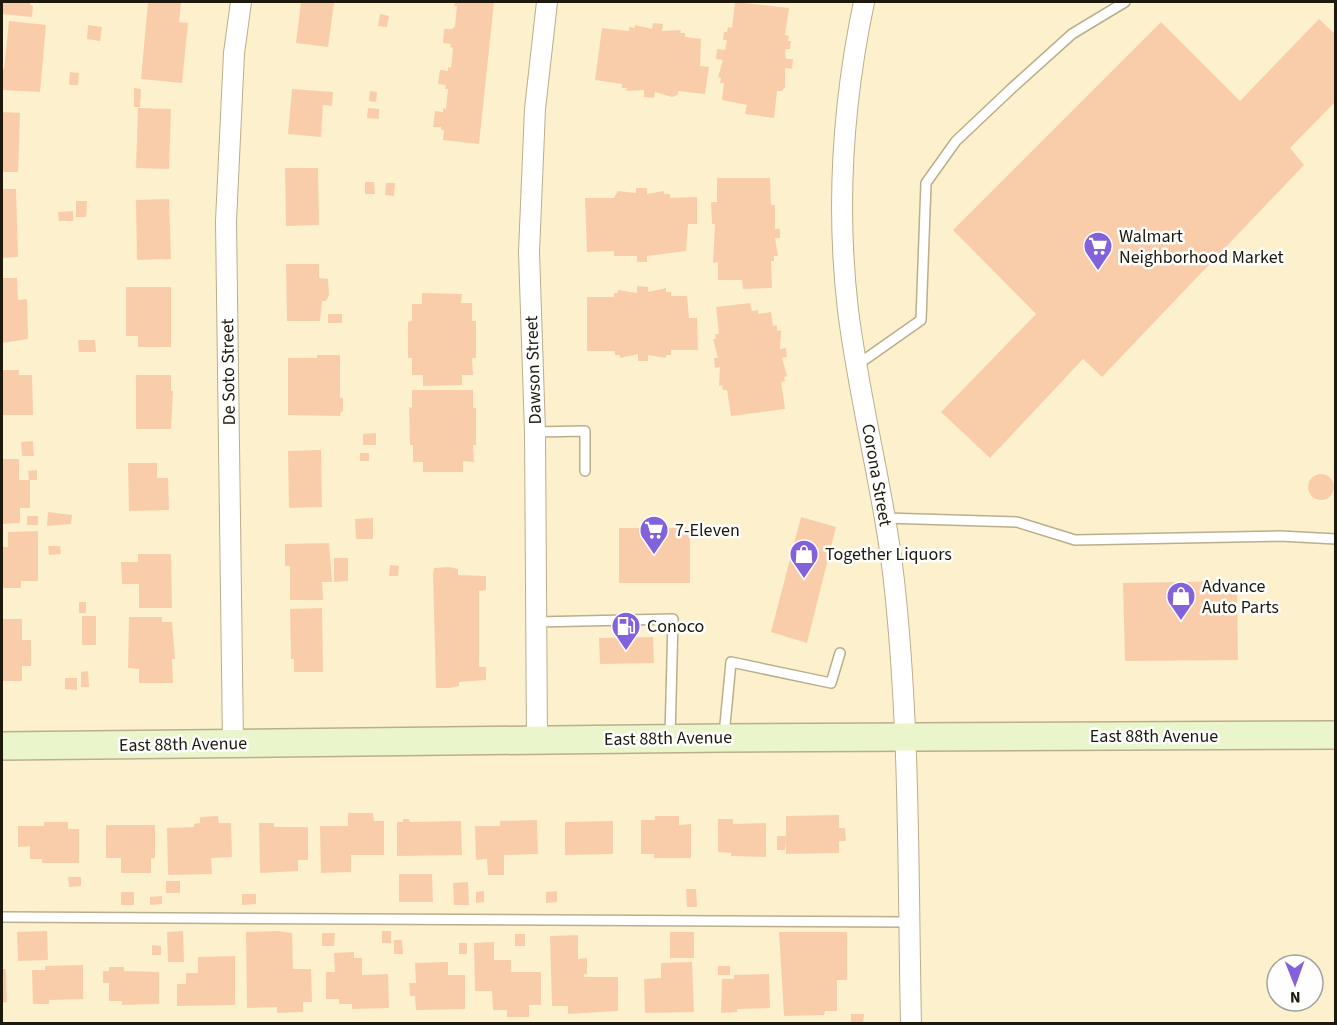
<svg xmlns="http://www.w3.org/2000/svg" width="1337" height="1025" viewBox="0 0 1337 1025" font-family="'Source Sans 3',sans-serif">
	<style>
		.building { fill: #facdaa }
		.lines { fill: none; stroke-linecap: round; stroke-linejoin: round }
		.service-casing { stroke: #baae8c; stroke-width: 12 }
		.minor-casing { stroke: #baae8c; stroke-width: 22 }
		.secondary-casing { stroke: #baae8c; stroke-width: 30 }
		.service { stroke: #fff; stroke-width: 9 }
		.minor { stroke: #fff; stroke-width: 20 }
		.secondary { stroke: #eaf5cb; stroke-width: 27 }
		.labels { text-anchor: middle; stroke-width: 5; stroke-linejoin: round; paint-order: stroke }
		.poi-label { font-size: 18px; fill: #1d190c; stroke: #fdfefd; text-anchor: start }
		.street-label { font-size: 18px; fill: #1d190c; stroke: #fdfefd }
	</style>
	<rect width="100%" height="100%" fill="#fdf0cc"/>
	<g class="building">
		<path d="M2,2h28v3l3,1 -1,11 -30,-3z"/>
		<path d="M148,2l33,1 -2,19 9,1 -6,60 -41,-4z"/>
		<path d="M301,2l33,1 -6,44 -32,-4z"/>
		<path d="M455,2h39l-15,142 -36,-4 1,-10h-3v-3h-8l2,-16 8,1v-4l3,1 2,-20h-3l1,-4 -8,-1 2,-14 8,1v-4l3,1 2,-20 -3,-1 1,-3 -8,-1 1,-14h8l3,-3 2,-20h-3z"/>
		<path d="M735,2l54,6 -4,27 4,1 -1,5h3l-1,8h-4l-1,4 1,6h7l-1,10 -7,-1v19l-3,4h-5l-3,27 -29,-4 2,-9 -25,-5 2,-17h-4l1,-5 -3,-1 5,-17 -7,-1 1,-10 8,1 2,-10h-4l1,-8h3l1,-5 4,1z"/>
		<path d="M380,14l9,2 -2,11 -9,-1z"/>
		<path d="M1319,19l17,16v66l-46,47 14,17 -202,212 -19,-18 -93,99 -49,-46 95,-98 -83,-84 208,-208 79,79z"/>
		<path d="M9,21l37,4 -6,67 -38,-2v-21h2z"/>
		<path d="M653,23l10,1 -1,7 19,-1 -1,3h5v4l16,2 -1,27 9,1 -4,27 -27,-3v4l-6,2 -17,-5 -1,6 -10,-1v-7l-18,1 1,-3h-5v-4l-27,-4 7,-52 27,3v-4l6,1v-3l17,4z"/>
		<path d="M88,25l14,2 -2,14 -13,-2z"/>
		<path d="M70,72l9,1 -1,12h-9z"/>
		<path d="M134,88l7,1 -1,18h-6z"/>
		<path d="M292,89l41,3 -1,14 -9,-1 -2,32 -33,-3z"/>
		<path d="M370,91l7,1 -1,10 -7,-1z"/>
		<path d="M138,108l33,1 -2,60 -33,-1z"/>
		<path d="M368,108l11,1v10l-12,-1z"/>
		<path d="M2,112l18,1 -2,59h-16z"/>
		<path d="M285,168h33l1,57 -33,1z"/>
		<path d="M717,178h53l1,27h4v24h5v9h-5l3,18h-4v5h-3l1,27 -29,1 -1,-9h-24v-18l-5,1 2,-39h-3l-1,-22h6z"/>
		<path d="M365,182h9l1,12h-10z"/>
		<path d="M386,183h9l-1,13 -9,-1z"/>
		<path d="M636,188h11v6l17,-3v3h6v4l27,-1v27h-9l-2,27 -39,5v6h-10v-6h-23v-5l-27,1 -2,-54h29l4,-7 18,2z"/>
		<path d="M2,189h14l2,68 -16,1z"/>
		<path d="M169,199l2,60 -34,1 -1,-60z"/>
		<path d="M76,201h11l-1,16h-10z"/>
		<path d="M73,211v10h-14l-1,-9z"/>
		<path d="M286,264h33v14l9,1 1,16 -3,6h-4l-2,20h-33z"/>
		<path d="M2,278h15l1,22 9,-1 1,40 -26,4z"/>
		<path d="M637,286l11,1v5l18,-4v4h5v4h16l2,22h8l1,32h-27v5h-5v3l-18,-3v6h-10v-7l-18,4v-3h-5v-4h-28v-54h27v-4h4v-3l19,3z"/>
		<path d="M126,287h45v60h-33v-11h-12z"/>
		<path d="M422,293l40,1 -1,9h11v18h4v37h-4l1,17h-11v10l-39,1v-11h-11v-17h-4v-36l4,-1v-17h10z"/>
		<path d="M750,303l2,8 6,-1v4l13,-2 2,14 4,-1v6l4,-1 -1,19 6,-1 1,9 -5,1 5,18 -3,1 1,4 -4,1 4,27 -54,7 -4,-26h-4l-1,-5 -3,1 1,-19 -5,1 -1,-10h4l-5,-19h3l-1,-5h4l-3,-27z"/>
		<rect x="328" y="314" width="14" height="9"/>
		<path d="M78,340h17l1,12h-17z"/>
		<path d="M317,355h23v43h3v13l-2,1 -1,4 -52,-1v-57h29z"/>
		<path d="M2,370h17v5h13l1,40h-31z"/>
		<path d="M136,375h35v16h2l-2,38h-35z"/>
		<path d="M412,390h61v18h3v37h-3l1,17 -11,-1v11h-40v-10h-10v-17h-3l-1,-38 3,1z"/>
		<path d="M376,433v12h-13v-11z"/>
		<path d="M33,441l1,15h-12l-1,-14z"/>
		<path d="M321,450l1,57 -33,1 -1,-57z"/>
		<rect x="360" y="453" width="9" height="8"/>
		<path d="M2,459h17v21h10l-1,-9 9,-1v10h-7v28h-10v15l-18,1z"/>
		<path d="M128,463h29v15h11l1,32 -40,1z"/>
		<circle cx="1321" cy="487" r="13"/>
		<path d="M48,512l24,3 -1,9 -24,2z"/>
		<rect x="27" y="516" width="11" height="9"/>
		<path d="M801,517l35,10 -29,116 -36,-11z"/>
		<path d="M373,518v21h-17l-1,-20z"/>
		<rect x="619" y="528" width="71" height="55"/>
		<path d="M38,531v50h-17v7h-19v-41h6v-15z"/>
		<path d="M329,543l3,39h-10l1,18h-33v-34h-5v-22z"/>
		<path d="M48,546h12l1,8 -12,1z"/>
		<path d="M138,554h33l1,54h-33v-24h-17l-1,-22h17z"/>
		<path d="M334,558h14v23l-14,1z"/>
		<path d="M390,565l9,1 -1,10h-9z"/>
		<path d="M449,567l9,2v6l28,1v14l-7,1v76h7v13l-27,2v4l-10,2h-13l-3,-113 1,-7z"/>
		<path d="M1237,581l1,79 -113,1 -2,-78z"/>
		<rect x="79" y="602" width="7" height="11"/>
		<path d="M322,608l1,64h-29v-13h-3l-1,-50z"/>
		<rect x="82" y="616" width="14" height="29"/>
		<path d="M129,617h33v5h10l3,37h-3l1,24h-34v-14l-11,-1z"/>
		<path d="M2,619h20v21h9v26h-9v15h-20z"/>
		<path d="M653,637l1,26 -54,1 -1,-26z"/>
		<path d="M88,671l1,16h-8v-15z"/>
		<path d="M65,678h12v12l-12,-1z"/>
		<path d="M348,813h25l1,8h10v34h-33v17l-30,1 -1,-47h28z"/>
		<path d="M839,815v13h6l1,13h-7v12l-53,1v-13l-1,9h-8v-14h9v-20z"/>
		<path d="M218,816l1,7h12l1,34 -21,1 1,16 -44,1 -1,-47 27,-1v-3l6,-1v-6z"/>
		<path d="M655,816h24v9l12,-1v34h-37v-4h-13v-34h14z"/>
		<path d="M403,819h6l1,3 51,-1 1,34 -65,1v-34h6z"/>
		<path d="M718,819h15v5l33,-1v34l-35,-1v-3l-13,-1z"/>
		<path d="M537,820l1,34 -34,1v20h-16l-1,-16 -11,1 -1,-34h25v-5z"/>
		<path d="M613,821v33l-48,1v-33z"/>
		<path d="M44,822h24v7h11v34h-37v-4h-12v-13l-12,1v-21h26z"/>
		<path d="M259,823h15v4h34v33h-10v11l-38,2z"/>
		<path d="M106,825h49v33h-4v15h-30v-15h-15z"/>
		<path d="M399,874h33l1,28h-34z"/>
		<path d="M68,877h13v9l-12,1z"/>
		<rect x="166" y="881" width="14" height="12"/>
		<path d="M468,882l1,23h-15l-1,-22z"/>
		<path d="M686,889h10l1,18h-10z"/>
		<path d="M484,891v11l-8,1v-11z"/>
		<path d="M557,891v11l-11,1v-11z"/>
		<rect x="121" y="892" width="13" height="13"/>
		<path d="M242,894h14v10l-14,1z"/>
		<path d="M162,896v8l-12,1v-8z"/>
		<path d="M47,931l1,29 -30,1 -1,-29z"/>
		<path d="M183,931l1,31h-16l-1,-30z"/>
		<path d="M278,931l14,2 1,36h18l1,33h-9v10l-26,1v-6l-30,1 -1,-76z"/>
		<rect x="382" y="931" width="9" height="12"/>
		<rect x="670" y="932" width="24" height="26"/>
		<path d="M779,932h68v48h-10v31h-12l-1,4 -40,1z"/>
		<path d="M322,933h13l-1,13h-12z"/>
		<rect x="515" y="934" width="10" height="12"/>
		<path d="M578,935v24l9,-1v16h-3v3h34v34l-50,3v-8h-16l-2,-70z"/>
		<path d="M394,940h8l1,14h-9z"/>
		<path d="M494,942v18h17v12h30v33h-12v12h-22v-7h-14l-1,-19h-17l-1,-48z"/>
		<rect x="459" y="943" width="8" height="11"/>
		<path d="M152,945l9,1v9h-9z"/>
		<path d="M354,952v6h8v17l26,-1 1,34 -37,1v-5h-13v-5h-13v-27h9l-1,-19z"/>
		<path d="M235,956v49l-58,1v-22h9v-11h12v-16z"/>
		<path d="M448,962v13h17v34l-49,1 -1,-14h-5l-1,-13h7l-1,-20z"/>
		<path d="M692,962l2,50 -49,1 -1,-34 17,-1v-15z"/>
		<path d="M83,965v34l-34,1v4h-16l-1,-34h13v-4z"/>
		<rect x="718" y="966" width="12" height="9"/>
		<path d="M109,967h15v4l35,1v32l-37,1v-4h-13v-18h-6v-12h6z"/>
		<path d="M2,969h4l1,33 -5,1z"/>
		<path d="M769,974l1,34 -33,1v3l-16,1 1,-34h12v-4z"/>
		<path d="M851,1014h13l-1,10h-12z"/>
	</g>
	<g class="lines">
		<g class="service-casing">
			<g id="service">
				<path d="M857,365l64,-45 5,-137 30,-42 55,-52 61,-55 53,-32"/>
				<path d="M535,432l50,-1v40"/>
				<path d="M885,518l132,4 58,18 205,-4 56,3"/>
				<path d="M536,622l137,-3 -3,118"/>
				<path d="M724,735l7,-73 100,21 9,-30"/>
				<path d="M2,917l907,5"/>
			</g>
		</g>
		<g class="minor-casing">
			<g id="minor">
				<path d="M864,2c-21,100 -28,205 -16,308 12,97 39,192 48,290 14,141 12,283 15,424"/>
				<path d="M537,740l-2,-308 -6,-180 6,-143 12,-107"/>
				<path d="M233,743l-7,-522 8,-168 7,-51"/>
			</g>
		</g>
		<g class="secondary-casing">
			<path id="secondary" d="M2,746l722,-8 612,-3"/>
		</g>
		<use href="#service" class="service"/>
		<use href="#minor" class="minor"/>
		<use href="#secondary" class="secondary"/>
	</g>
	<defs>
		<g id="supermarket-pin" transform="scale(1.5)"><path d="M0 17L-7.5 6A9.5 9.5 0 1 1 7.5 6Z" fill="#8261db" stroke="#fdfefd"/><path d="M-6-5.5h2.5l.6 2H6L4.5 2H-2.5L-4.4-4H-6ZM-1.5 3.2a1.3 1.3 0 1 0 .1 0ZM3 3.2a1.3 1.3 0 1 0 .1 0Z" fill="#fff"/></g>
		<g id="shop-pin" transform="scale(1.5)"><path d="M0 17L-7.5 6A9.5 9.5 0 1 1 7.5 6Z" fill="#8261db" stroke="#fdfefd"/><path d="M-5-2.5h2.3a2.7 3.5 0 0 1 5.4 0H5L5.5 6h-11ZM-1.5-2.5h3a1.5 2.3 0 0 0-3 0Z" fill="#fff"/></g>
		<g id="fuel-pin" transform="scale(1.5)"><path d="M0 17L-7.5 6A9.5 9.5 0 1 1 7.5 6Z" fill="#8261db" stroke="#fdfefd"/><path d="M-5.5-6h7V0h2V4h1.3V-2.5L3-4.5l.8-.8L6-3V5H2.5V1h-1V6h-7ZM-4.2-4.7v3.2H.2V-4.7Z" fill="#fff"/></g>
	</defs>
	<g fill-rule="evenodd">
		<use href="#supermarket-pin" x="1098" y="246"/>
		<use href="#supermarket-pin" x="654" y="530"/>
		<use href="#shop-pin" x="804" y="554"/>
		<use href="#shop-pin" x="1181" y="596"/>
		<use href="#fuel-pin" x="626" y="626"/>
	</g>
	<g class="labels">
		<g class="poi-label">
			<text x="1119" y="242">Walmart<tspan x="1119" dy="21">Neighborhood Market</tspan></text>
			<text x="675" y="536">7-Eleven</text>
			<text x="825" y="560">Together Liquors</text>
			<text x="1202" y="592">Advance<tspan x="1202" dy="21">Auto Parts</tspan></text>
			<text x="647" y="632">Conoco</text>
		</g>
		<g class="street-label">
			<text transform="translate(533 370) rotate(-92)" y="6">Dawson Street</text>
			<text transform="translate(228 372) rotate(-91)" y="6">De Soto Street</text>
			<text transform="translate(877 475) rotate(80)" y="6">Corona Street</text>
			<text x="1154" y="742">East 88th Avenue</text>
			<text transform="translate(668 738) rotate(-1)" y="6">East 88th Avenue</text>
			<text transform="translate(183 744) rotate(-1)" y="6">East 88th Avenue</text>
		</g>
	</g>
	<rect width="1337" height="1025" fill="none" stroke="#1d190c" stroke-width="6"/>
	<g transform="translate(1295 983) rotate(179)"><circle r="28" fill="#fdfefd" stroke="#a3a29d" stroke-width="1.5"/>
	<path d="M0-4.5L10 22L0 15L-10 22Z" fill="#8261db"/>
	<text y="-9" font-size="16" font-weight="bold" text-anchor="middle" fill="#1d190c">N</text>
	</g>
</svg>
